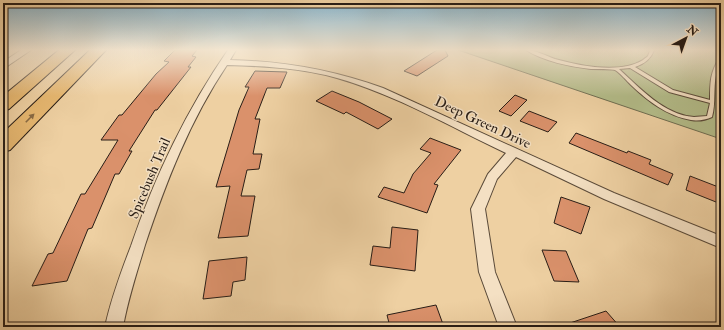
<svg xmlns="http://www.w3.org/2000/svg" width="724" height="330" viewBox="0 0 724 330" font-family="'IM FELL Double Pica',serif">
	<style>
		.green { fill: #b3bc89; stroke: #6e6c50 }
		.building { fill: #da916b; stroke: #281d16 }
		.lines { fill: none; stroke-linecap: round; stroke-linejoin: round }
		.service-casing { stroke: #5a4a39; stroke-width: 2 }
		.minor-casing { stroke: #5a4a39; stroke-width: 2 }
		.motorway-casing { stroke: #281d16; stroke-width: 2 }
		.service { fill: #f4e0c3; fill-rule: evenodd }
		.minor { fill: #f4e0c3; fill-rule: evenodd }
		.motorway { fill: #e7b871; fill-rule: evenodd }
		.oneway { fill: #886a44 }
		.labels { text-anchor: middle; stroke-width: 3; stroke-linejoin: round; paint-order: stroke }
		.street-label { font-size: 14px; fill: #281d16; stroke: #f4e0c3 }
	</style>
	<rect width="100%" height="100%" fill="#eed0a2"/>
	<filter id="stains"><feTurbulence type="fractalNoise" baseFrequency=".005" numOctaves="4"/><feColorMatrix values="0 0 0 0 .2 0 0 0 0 .09 0 0 0 0 .02 0 0 0 .5 -.17"/></filter>
	<radialGradient id="worn" r=".72"><stop offset=".6" stop-color="#630" stop-opacity="0"/><stop offset="1" stop-color="#630" stop-opacity=".3"/></radialGradient>
	<path class="green" d="M458,50h263v89z"/>
	<g class="building">
		<path d="M175,50h22l-5,6 4,1 -8,10h3l-34,43h-2l-26,41h3l-13,23h-4l-23,54 -4,1 -21,52 -35,5 16,-32 5,-1 28,-59h4l33,-54h-17l18,-25h3l34,-41 13,-12 -5,-1z"/>
		<path d="M437,50h8l3,6 -31,20 -13,-5z"/>
		<path d="M255,71l32,1 -7,16h-13l-12,31h5l-7,35h9l-3,15 -12,1 -6,26h14l-7,40 -30,2 12,-52 -14,1 23,-77 10,-23h-4z"/>
		<path d="M332,91l27,11 33,17 -14,10 -32,-17 -2,2 -28,-13z"/>
		<path d="M515,95l12,5 -16,16 -12,-5z"/>
		<path d="M529,111l28,11 -9,10 -28,-11z"/>
		<path d="M576,133l51,20 1,-2 23,9 -2,4 24,10 -5,11 -99,-42z"/>
		<path d="M430,138l31,12 -27,34 4,1 -11,28 -49,-16 6,-10 20,6 9,-19 18,-21 -11,-4z"/>
		<path d="M690,176l31,12v16l-35,-14z"/>
		<path d="M561,197l29,10 -9,27 -27,-11z"/>
		<path d="M392,227l26,3 -3,41 -45,-6 3,-19 17,2z"/>
		<path d="M542,250l24,1 13,31 -25,-1z"/>
		<path d="M247,257l-2,23 -12,2 -2,14 -28,3 6,-38z"/>
		<path d="M436,305l8,22h-54l-3,-12z"/>
		<path d="M606,311l14,16h-56v-2z"/>
	</g>
	<g class="lines">
		<g class="service-casing">
			<path id="service" d="M526,50c10,0 20,6 29,9 25,7 65,15 88,1 1,-1 4,-3 5,-4 0,0 2,-5 2,-6h4c-3,9 -10,14 -19,17l38,23 37,10c0,-17 0,-28 10,-43h1c0,6 -4,12 -5,18 -3,14 0,28 -4,42 -6,3 -15,4 -21,3 -24,-4 -43,-19 -60,-35 -4,-4 -11,-12 -16,-15 -3,-1 -20,-1 -24,-1 -20,-2 -48,-8 -65,-19zM630,68l39,24 41,11 -3,13c-4,0 -9,1 -13,1 -30,-2 -54,-29 -75,-48z"/>
		</g>
		<g class="minor-casing">
			<g id="minor">
				<path d="M21,50h10l-28,19v-7z"/>
				<path d="M228,50h8l-6,10c53,1 103,10 153,28l231,105 107,43v12l-117,-49 -88,-42 -19,22 -12,30 10,63 22,55h-18l-20,-55 -8,-63 17,-35 18,-21c-55,-26 -110,-58 -169,-75 -36,-10 -73,-12 -110,-13 -37,55 -61,117 -82,180 -8,27 -17,54 -22,82h-18c6,-28 16,-55 26,-81 24,-70 55,-135 97,-196z"/>
			</g>
		</g>
		<g class="motorway-casing">
			<g id="motorway">
				<path d="M59,50h16l-66,59 -6,2v-15z"/>
				<path d="M90,50h16l-96,100 -7,2v-19z"/>
			</g>
		</g>
		<use href="#service" class="service"/>
		<use href="#minor" class="minor"/>
		<use href="#motorway" class="motorway"/>
	</g>
	<defs><path id="oneway-solid" d="M-6-.8H1V-3.2L6.5 0L1 3.2V.8H-6Z"/></defs>
	<use class="oneway" href="#oneway-solid" transform="translate(30 118) rotate(-45)"/>
	<linearGradient id="sky" x2="0" y2="1"><stop stop-color="#88b5cd"/><stop offset="0.52" stop-color="#f7ead5"/><stop offset="1" stop-color="#f7ead5" stop-opacity="0"/></linearGradient>
	<rect width="724" height="96" fill="url(#sky)"/>
	<g class="labels">
		<g class="street-label">
			<text transform="translate(483 122) rotate(25)" y="5">Deep Green Drive</text>
			<text transform="translate(149 178) rotate(-67)" y="5">Spicebush Trail</text>
		</g>
	</g>
	<rect width="724" height="330" fill="none" stroke="#eed0a2" stroke-width="16"/>
	<rect x="4" y="4" width="716" height="322" fill="none" stroke="#281d16" stroke-width="2"/>
	<rect x="8" y="8" width="708" height="314" fill="none" stroke="#281d16"/>
	<g transform="translate(686 38) rotate(41)" stroke="#f4e0c3" stroke-width="3" paint-order="stroke">
	<path d="M0-3L7 15L0 10L-7 15Z" fill="#281d16"/>
	<text y="-6" font-size="11" font-weight="bold" text-anchor="middle" fill="#281d16">N</text>
	</g>
	<rect width="100%" height="100%" filter="url(#stains)"/>
	<rect width="100%" height="100%" fill="url(#worn)"/>
</svg>
